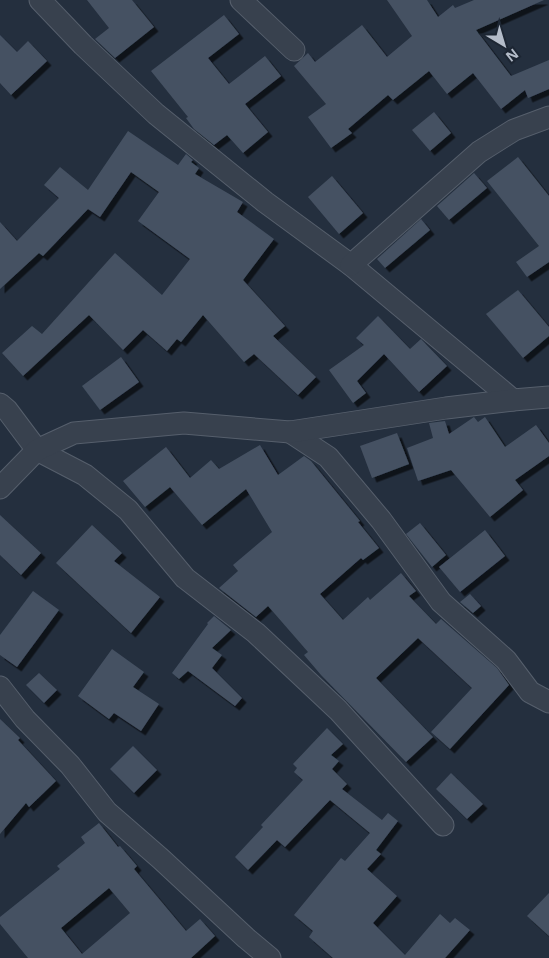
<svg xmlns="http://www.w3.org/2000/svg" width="549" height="958" viewBox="0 0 549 958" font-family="'Open Sans',sans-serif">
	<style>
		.building { fill: #455162; fill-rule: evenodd; filter: url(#shadow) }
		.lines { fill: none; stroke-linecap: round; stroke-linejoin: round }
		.minor-casing { stroke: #565f6c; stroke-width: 23 }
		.minor { stroke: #38414e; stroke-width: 21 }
	</style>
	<defs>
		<filter id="shadow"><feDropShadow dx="4.5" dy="4.5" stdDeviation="0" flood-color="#0009"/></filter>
	</defs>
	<rect width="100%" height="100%" fill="#242f3e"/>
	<g class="building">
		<path d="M87,0h45l22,27 -39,31 -20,-19 14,-11z"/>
		<path d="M387,0h40l11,17 15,-12 2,3 19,-8h70l-68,30 35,46 38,-16v29l-21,9 -3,-8 -24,19 -28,-36 -26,21 -18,-23 -36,29 -5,-5 -40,34 4,4 -21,15 -23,-31 18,-13 -32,-38 14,-13 7,9 47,-37 25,32 25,-21z"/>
		<path d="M224,15l15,19 -31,24 21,26 36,-28 16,20 -36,28 23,28 -25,21 -16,-18 -13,10 -20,-16 -8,-11 2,-1 -37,-46z"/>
		<path d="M0,35l17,17 11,-11 19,20 -36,34 -11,-12z"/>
		<path d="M434,112l17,21 -21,18 -18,-21z"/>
		<path d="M128,131l50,34 8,-11 7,6 -2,2 8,6 -4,6 48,28 -6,10 37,27 -31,41 42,46 -12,10 43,41 -18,18 -44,-41 -10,8 -41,-47 -22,27 -4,-3 -10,12 -24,-21 -20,20 -34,-35 -66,61 -21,-23 30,-27 10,8 73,-81 47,42 28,-36 -52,-38 21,-29 -28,-20 -31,45 -12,-8 -45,47 -4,-3 -39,36v-67l17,19 42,-43 -15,-13 16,-18 28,23z"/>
		<path d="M518,157l31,39v66l-22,15 -11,-15 23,-16 -52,-65z"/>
		<path d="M474,173l13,15 -38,32 -12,-14z"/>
		<path d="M332,176l31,37 -24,21 -31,-37z"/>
		<path d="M421,219l9,11 -45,38 -8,-9z"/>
		<path d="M518,290l31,37v9l-26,22 -37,-44z"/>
		<path d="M378,316l32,33 11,-10 26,27 -28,26 -35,-38 -27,27 9,12 -13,10 -24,-33 35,-25 -8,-7z"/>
		<path d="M121,357l18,25 -39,28 -18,-24z"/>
		<path d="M474,417l4,5 7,-5 20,30 31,-22 13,18v13l-34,24 8,10 -33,27 -39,-47 -33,11 -11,-33 26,-10 -4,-15 16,-2 4,13z"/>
		<path d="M397,433l12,31 -37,14 -12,-32z"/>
		<path d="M260,445l18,30 26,-19 7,5 49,60 -2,1 21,26 -16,12 -2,-2 -41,36 23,26 25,-23 2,3 31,-27 15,18 -7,5 27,28 5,-5 56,49 12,17 -59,64 -19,-17 41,-44 -54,-50 -42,40 57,59 -27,25 -85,-87 -17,-20 4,-3 -40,-46 -12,11 -37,-29 19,-17 -5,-6 39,-33 -26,-43 -44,36 -32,-38 -25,20 -22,-26 43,-34 24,31 21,-18 8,9z"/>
		<path d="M0,515l41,38 -20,22 -21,-20z"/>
		<path d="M420,523l26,32 -14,12 -26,-33z"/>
		<path d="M92,525l30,28 -8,8 46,36 -29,36 -75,-70z"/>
		<path d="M485,530l20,26 -45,36 -21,-25z"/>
		<path d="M33,591l26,19 -42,57 -17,-12v-20z"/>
		<path d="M470,594l11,12 -8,7 -13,-11z"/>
		<path d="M214,616l17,14 -19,18 10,7 -10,13 30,30 -7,8 -47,-35 -9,8 -7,-6 36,-49 -1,-1z"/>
		<path d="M112,649l32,23 -11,15 26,17 -18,27 -27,-18 -5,6 -31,-23z"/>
		<path d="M39,673l18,17 -13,13 -18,-18z"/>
		<path d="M0,719l20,19 -2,2 38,41 -27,26 -3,-4 -26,31z"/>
		<path d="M327,728l16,16 -12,11 8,6 -7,8 15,15 -5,5 40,31 6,-7 10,8 -22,29 5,4 -14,15 30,27 -24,27 32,32 35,-41 10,9 5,-5 15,12 -25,28h-112l-24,-21 4,-6 -19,-16 47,-57 4,3 25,-28 -40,-33 -45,47 -8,-7 -29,30 -13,-13 28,-30 -2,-2 42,-45 -9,-8 3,-4 -4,-4z"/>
		<path d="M133,746l24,24 -23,23 -24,-24z"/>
		<path d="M451,773l32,31 -16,15 -31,-30z"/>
		<path d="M99,823l19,24 2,-1 17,20 -3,3 52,62 14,-12 15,17 -24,22h-163l-28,-34v-7l60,-48 -3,-3 28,-23 -4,-6zM109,888l21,25 -48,41 -21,-26z"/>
		<path d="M549,893v43l-22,-20z"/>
	</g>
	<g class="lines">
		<g class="minor-casing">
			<g id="minor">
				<path d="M40,0l43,45 73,69 109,88 86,63 162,135"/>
				<path d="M241,0l53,50"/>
				<path d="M351,265l128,-113 35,-22 35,-13"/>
				<path d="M0,404l7,6 30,40 48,25 43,35 57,68 71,55 82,77 105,115"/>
				<path d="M290,432l38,25 53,63 60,82 65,58 24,32 19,10"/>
				<path d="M0,488l37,-38 37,-17 110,-10 106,9 156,-24 67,-8 36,-3"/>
				<path d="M0,687l25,32 45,46 37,47 54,47 85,79 24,20"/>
			</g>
		</g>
		<use href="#minor" class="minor"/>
	</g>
	<g transform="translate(504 45) rotate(142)" stroke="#1d2633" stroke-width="4" paint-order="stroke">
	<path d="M0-4L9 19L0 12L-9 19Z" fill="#b4bcc9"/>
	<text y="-8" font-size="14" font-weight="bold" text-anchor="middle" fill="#b4bcc9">N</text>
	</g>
</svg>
